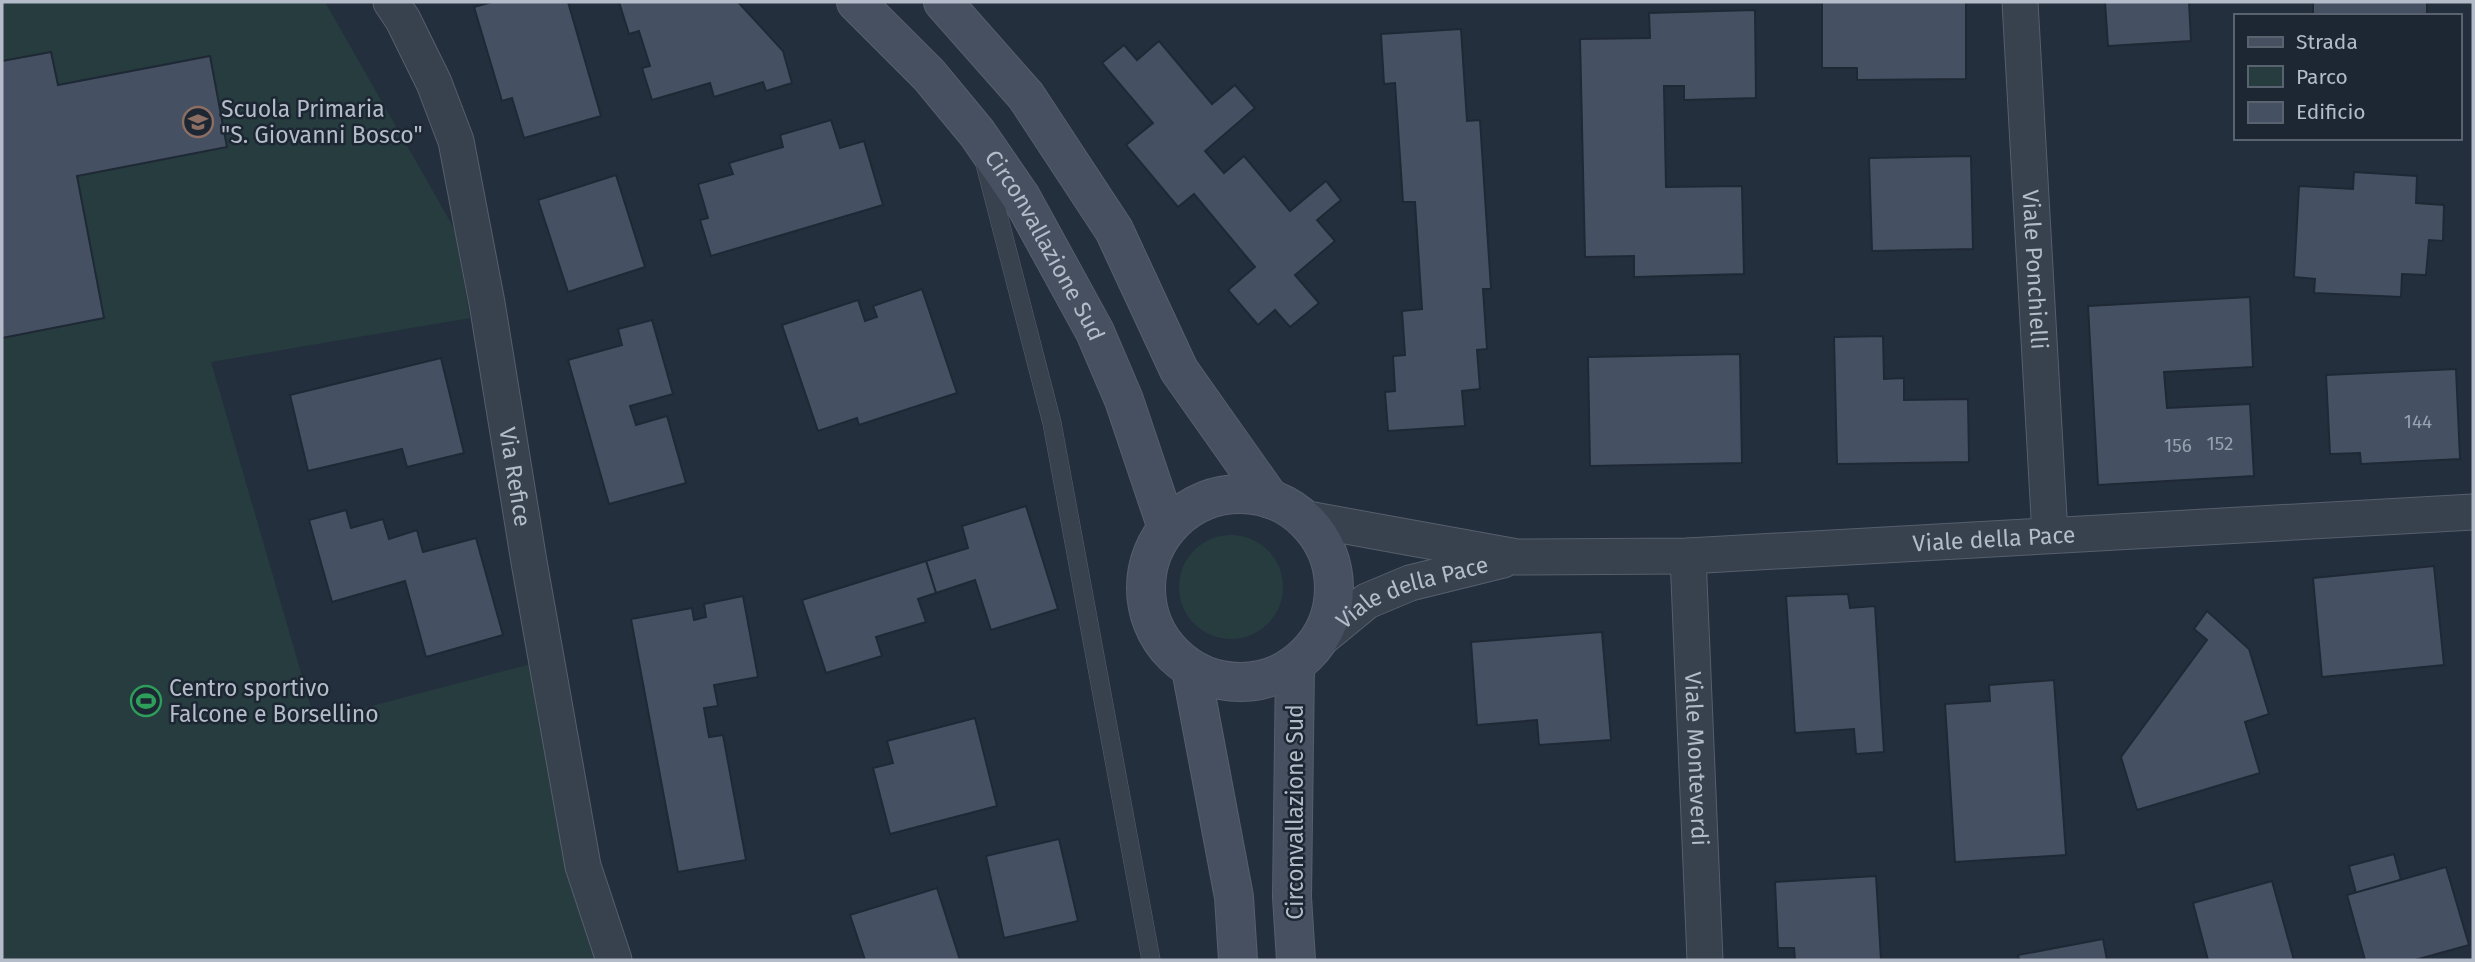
<svg xmlns="http://www.w3.org/2000/svg" width="2475" height="962" viewBox="0 0 2475 962" font-family="'Fira Sans',sans-serif">
	<style>
		.green { fill: #263c3f }
		.building { fill: #455162; stroke: #1f2835; stroke-width: 2 }
		.lines { fill: none; stroke-linecap: round; stroke-linejoin: round }
		.service-casing { stroke: #565f6c; stroke-width: 19 }
		.minor-casing { stroke: #565f6c; stroke-width: 37 }
		.secondary-casing { stroke: #565f6c; stroke-width: 40 }
		.service { stroke: #38414e; stroke-width: 18 }
		.minor { stroke: #38414e; stroke-width: 35 }
		.secondary { stroke: #465061; stroke-width: 38 }
		.labels { text-anchor: middle; stroke-width: 5; stroke-linejoin: round; paint-order: stroke }
		.number-label { font-size: 19px; fill: #98a1af }
		.poi-label { font-size: 23px; fill: #b4bcc9; stroke: #1d2633; text-anchor: start }
		.street-label { font-size: 23px; fill: #b4bcc9; stroke: #1d2633 }
	</style>
	<rect width="100%" height="100%" fill="#242f3e"/>
	<g class="green">
		<path d="M2,2h323l130,228 15,88 -259,44 104,359 216,-57 69,296h-598z"/>
		<circle cx="1231" cy="587" r="52"/>
	</g>
	<g class="building">
		<path d="M492,2h76l33,114 -77,22 -12,-40 -10,3 -28,-94z"/>
		<path d="M619,2h119l45,49 9,32 -26,8 -3,-9 -49,15 -4,-14 -58,17 -10,-32 8,-2 -11,-35 -10,3z"/>
		<path d="M1822,2h144v77l-109,1v-12h-35z"/>
		<path d="M2105,2h84l2,39 -83,5z"/>
		<rect x="2313" y="2" width="114" height="14"/>
		<path d="M1755,10l1,88 -72,2v-14h-20l2,101 76,-1 2,88 -110,3v-21l-49,1 -5,-218 70,-1 -1,-25z"/>
		<path d="M1461,29l6,92 13,-1 11,169h-8l4,60 -10,1 3,39 -18,2 3,35 -77,5 -3,-39 10,-1 -2,-35 12,-1 -3,-44 20,-2 -7,-107h-12l-8,-119 -11,1 -3,-50z"/>
		<path d="M1159,41l53,63 23,-19 20,23 -50,43 19,22 20,-17 46,55 36,-30 15,19 -24,20 18,21 -40,34 24,28 -29,24 -15,-17 -17,15 -30,-35 27,-23 -61,-73 -16,13 -52,-62 27,-22 -51,-60 22,-18 13,15z"/>
		<path d="M51,52l7,33 152,-29 17,91 -150,29 27,142 -102,20v-277z"/>
		<path d="M831,120l9,28 24,-7 19,64 -172,51 -11,-36 8,-2 -10,-34 35,-10 -4,-11 54,-16 -3,-12z"/>
		<path d="M1971,156l2,93 -101,2 -3,-93z"/>
		<path d="M2354,172l63,4 -1,27 28,2 -1,36 -14,-1 -3,35 -24,-1 -1,23 -87,-4 1,-14 -21,-2 5,-91 54,3z"/>
		<path d="M616,175l29,92 -77,25 -30,-92z"/>
		<path d="M922,289l35,104 -98,32 -2,-7 -39,13 -36,-106 76,-25 7,21 12,-4 -4,-11z"/>
		<path d="M2250,297l3,70 -89,5 3,36 83,-4 4,72 -156,9 -10,-179z"/>
		<path d="M652,320l21,74 -43,12 6,19 31,-9 19,67 -77,21 -41,-144 54,-15 -4,-16z"/>
		<path d="M1883,336l1,43 20,-1v22l64,-1 1,63 -132,2 -3,-127z"/>
		<path d="M1740,354l2,109 -152,3 -2,-109z"/>
		<path d="M441,358l23,95 -57,14 -5,-18 -94,22 -18,-76z"/>
		<path d="M2456,369l4,90 -99,5 -1,-11 -30,1 -4,-79z"/>
		<path d="M1026,506l32,103 -67,21 -16,-50 -39,13 -10,-32 42,-13 -6,-22z"/>
		<path d="M346,510l5,18 32,-9 6,20 28,-9 6,22 53,-14 27,97 -77,22 -21,-76 -73,21 -23,-82z"/>
		<path d="M926,561l10,32 -18,6 8,23 -50,15 6,19 -56,17 -24,-73z"/>
		<path d="M2434,566l10,99 -122,12 -9,-99z"/>
		<path d="M1848,594l2,14 25,-2 9,146 -28,2 -2,-25 -59,4 -9,-137z"/>
		<path d="M743,596l15,81 -44,8 4,21 -14,2 5,29 14,-2 23,125 -68,12 -47,-253 61,-11 2,12 12,-3 -2,-13z"/>
		<path d="M2207,611l42,38 20,65 -24,8 15,51 -123,37 -16,-53 86,-117 -13,-11z"/>
		<path d="M1602,632l9,108 -72,5 -2,-25 -60,5 -6,-83z"/>
		<path d="M2054,680l12,175 -111,7 -10,-158 45,-3 -1,-16z"/>
		<path d="M975,718l22,88 -107,28 -17,-66 20,-5 -6,-22z"/>
		<path d="M1059,839l19,82 -74,17 -18,-82z"/>
		<path d="M2394,854l7,26 -45,13 -7,-27z"/>
		<path d="M2446,867l23,78 -54,15h-50l-18,-65z"/>
		<path d="M1876,876l5,84h-86l-1,-12h-16l-3,-66z"/>
		<path d="M2272,881l22,79h-86l-15,-57z"/>
		<path d="M937,888l23,72h-95l-15,-45z"/>
		<path d="M2103,939l4,21h-88l-1,-5z"/>
	</g>
	<g class="lines">
		<g class="service-casing">
			<path id="service" d="M985,164l67,259 99,537"/>
		</g>
		<g class="minor-casing">
			<g id="minor">
				<path id="s1" d="M391,2l12,18 31,63 22,58 31,162 42,259 54,304 31,94"/>
				<path id="s2" d="M2020,2l30,533"/>
				<path id="s3" d="M1302,518l215,39 171,-1 785,-44"/>
				<path id="s4" d="M1688,556l17,404"/>
				<path id="s5" d="M1317,642l50,-41 43,-18 93,-23"/>
			</g>
		</g>
		<g class="secondary-casing">
			<g id="secondary">
				<path id="s6" d="M856,2l73,73 48,58 44,64 74,135 29,68 43,128"/>
				<path d="M943,2l83,94 88,134 65,140 91,129"/>
				<circle cx="1240" cy="588" r="94"/>
				<path d="M1295,665l-3,232 4,63"/>
				<path d="M1191,669l43,228 4,63"/>
			</g>
		</g>
		<use href="#service" class="service"/>
		<use href="#minor" class="minor"/>
		<use href="#secondary" class="secondary"/>
	</g>
	<defs>
		<g id="school-ring" transform="scale(1.575)"><circle r="9.5" fill="#1d2633" stroke="#8d6e63" stroke-width="1.5"/><path d="M0-5L7-2L0 1L-7-2ZM-4 1L0 2.5L4 1V4Q0 6-4 4Z" fill="#8d6e63"/></g>
		<g id="stadium-ring" transform="scale(1.575)"><circle r="9.5" fill="#1d2633" stroke="#2e9e5b" stroke-width="1.5"/><path d="M0-5a6.5 5 0 1 0 0 10a6.5 5 0 1 0 0-10ZM-3.5-1.8h7v3.6h-7Z" fill="#2e9e5b"/></g>
	</defs>
	<g fill-rule="evenodd">
		<use href="#school-ring" x="198" y="122"/>
		<use href="#stadium-ring" x="146" y="701"/>
	</g>
	<g class="labels">
		<g class="number-label">
			<text x="2418" y="428">144</text>
			<text x="2220" y="450">152</text>
			<text x="2178" y="452">156</text>
		</g>
		<g class="poi-label">
			<text x="221" y="117">Scuola Primaria<tspan x="221" dy="26">"S. Giovanni Bosco"</tspan></text>
			<text x="169" y="696">Centro sportivo<tspan x="169" dy="26">Falcone e Borsellino</tspan></text>
		</g>
		<g class="street-label">
			<text dy="8" stroke="none"><textPath href="#s6" startOffset="310">Circonvallazione Sud</textPath></text>
			<text dy="8" stroke="none"><textPath href="#s2" startOffset="268">Viale Ponchielli</textPath></text>
			<text dy="8" stroke="none"><textPath href="#s1" startOffset="495">Via Refice</textPath></text>
			<text dy="8" stroke="none"><textPath href="#s3" startOffset="696">Viale della Pace</textPath></text>
			<text dy="8" stroke="none"><textPath href="#s5" startOffset="110">Viale della Pace</textPath></text>
			<text dy="8" stroke="none"><textPath href="#s4" startOffset="203">Viale Monteverdi</textPath></text>
			<text transform="translate(1295 812) rotate(-90)" y="8">Circonvallazione Sud</text>
		</g>
	</g>
	<rect width="2475" height="962" fill="none" stroke="#b4bcc9" stroke-width="7"/>
	<rect x="2234" y="14" width="228" height="126" fill="#1d2633" stroke="#59626f" stroke-width="2"/>
	<rect x="2248" y="37" width="35" height="10" fill="#465061" stroke="#59626f" stroke-width="2"/>
	<text x="2296" y="49" font-size="21" fill="#b4bcc9">Strada</text>
	<rect x="2248" y="66" width="35" height="21" fill="#263c3f" stroke="#59626f" stroke-width="2"/>
	<text x="2296" y="84" font-size="21" fill="#b4bcc9">Parco</text>
	<rect x="2248" y="102" width="35" height="21" fill="#455162" stroke="#59626f" stroke-width="2"/>
	<text x="2296" y="119" font-size="21" fill="#b4bcc9">Edificio</text>
</svg>
